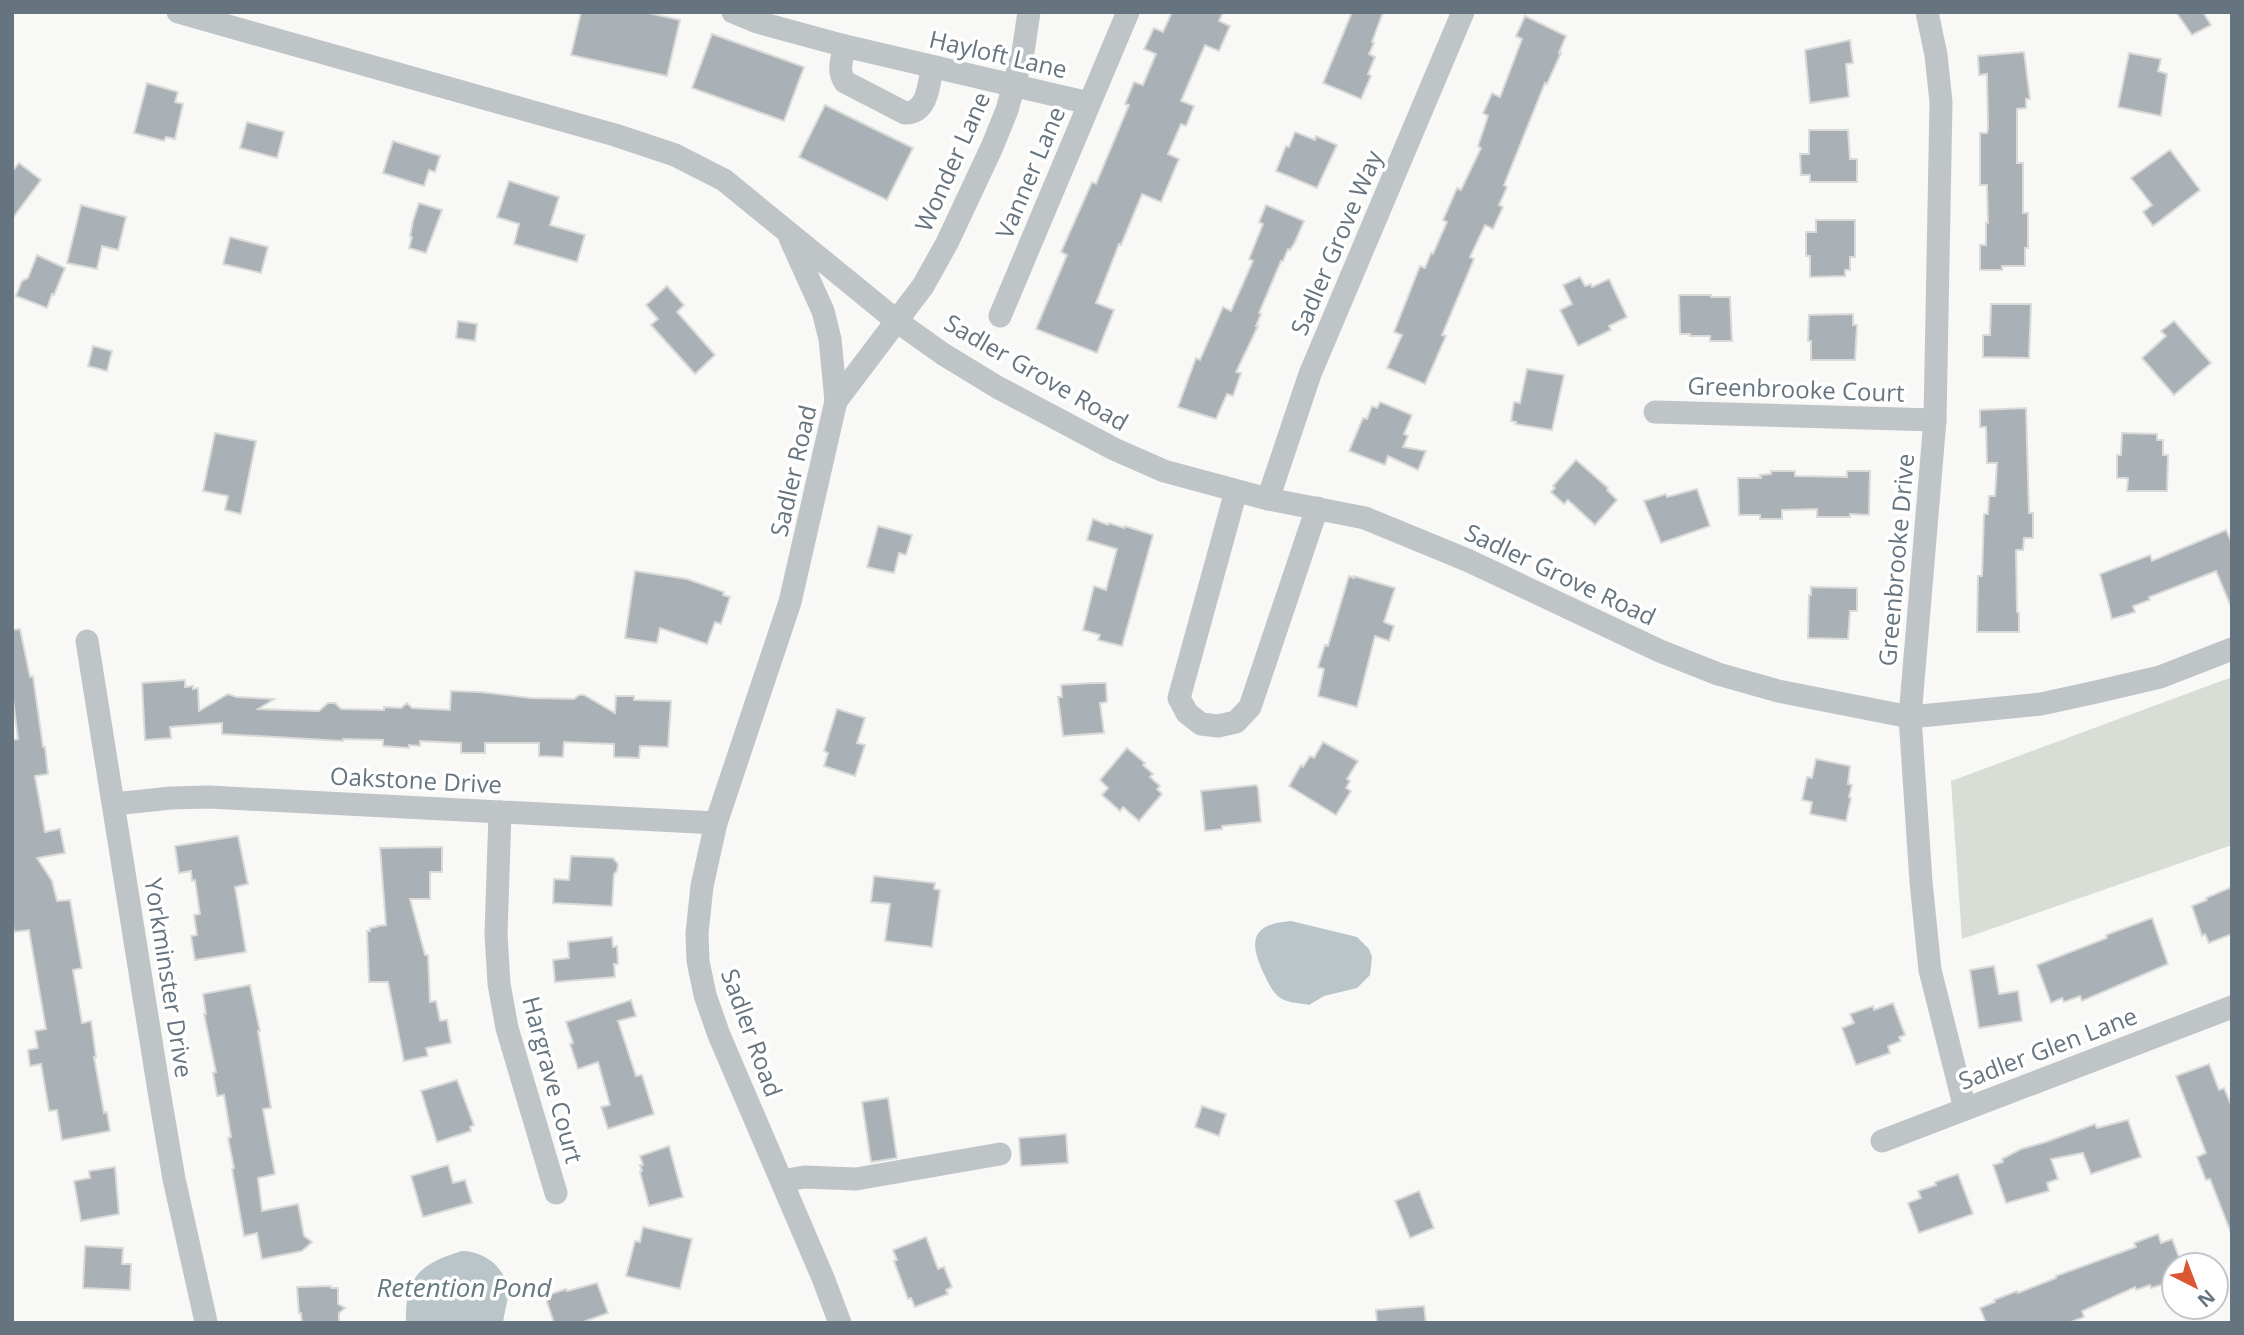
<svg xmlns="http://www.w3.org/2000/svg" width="2244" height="1335" viewBox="0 0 2244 1335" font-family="'Open Sans',sans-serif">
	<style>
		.green { fill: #d8ddd5 }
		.water { fill: #b9c5c9 }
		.building { fill: #a9b1b6; stroke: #dadad8; stroke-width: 2 }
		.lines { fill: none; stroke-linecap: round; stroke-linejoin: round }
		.minor { stroke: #bfc4c7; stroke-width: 23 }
		.labels { text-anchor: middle; stroke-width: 7; stroke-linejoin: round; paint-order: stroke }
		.street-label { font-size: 24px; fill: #65747f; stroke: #fff }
		.water-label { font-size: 26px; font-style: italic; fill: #657a81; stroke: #fff }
	</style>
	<rect width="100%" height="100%" fill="#f8f8f6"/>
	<path class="green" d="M2232,677v168l-270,94 -11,-158z"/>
	<g class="water">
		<path d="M1291,921l66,16 12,12 3,8 -2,18 -13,13 -33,8 -15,9c-8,-2 -20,-2 -27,-6 -10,-6 -14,-17 -19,-27 -15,-33 -10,-48 28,-51z"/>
		<path d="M462,1251c24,0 47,19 46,45 -1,8 -4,18 -5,27h-97c-1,-47 14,-59 56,-72z"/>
	</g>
	<g class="building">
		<path d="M581,12h63l36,8 -13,56 -96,-21z"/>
		<path d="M1172,12h51l-4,9 11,5 -11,25 -14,-6 -24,56 13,5 -8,20 -5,-2 -13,30 11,5 -18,43 -19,-8 -21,51 -2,-1 -23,59 18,7 -17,43 -61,-24 31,-74 -6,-3 31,-70 4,2 33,-79 -4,-1 9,-22 9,3 13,-31 -12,-5 10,-21 9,4z"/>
		<path d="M1352,12h31l-11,30 2,1 -5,11 6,3 -7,17 3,2 -10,23 -38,-16z"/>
		<path d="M2176,12h27l8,13 -19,10z"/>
		<path d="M1525,16l41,20 -7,17h2l-14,31 -2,-1 -41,102 3,2 -8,18 4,2 -10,22 -8,-4 -15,32 4,2 -32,76 4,1 -21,48 -38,-16 15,-33 -8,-3 26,-66 5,2 6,-15 2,1 14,-32 -4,-2 14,-32 4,2 20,-42 -3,-2 10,-30 -5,-3 9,-20 8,4 22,-58 -6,-3z"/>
		<path d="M712,34l92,33 -20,54 -92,-33z"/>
		<path d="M1850,40l3,23 -7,1 3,33 -39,6 -5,-53z"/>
		<path d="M2024,52l6,47h-4v9l-9,1v54h6v50h5v35h-3v18h-23v4h-22v-25h6v-22h2l-1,-38h-7v-52h7l1,-5 -1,-54 -8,1 -1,-19z"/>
		<path d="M2129,53l32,6 -3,12 9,3 -6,42 -43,-9z"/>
		<path d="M147,83l31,9 -3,10 8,2 -8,35 -9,-2 -2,4 -30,-8z"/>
		<path d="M825,105l88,43 -26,52 -88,-43z"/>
		<path d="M247,122l37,10 -7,26 -37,-10z"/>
		<path d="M1809,130h39l2,29h7v23h-47v-7h-9l-1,-21h9z"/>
		<path d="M1295,132l20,8 1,-4 21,9 -20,43 -41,-17 10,-25 3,1z"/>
		<path d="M393,141l47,15 -5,16 -6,-2 -5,16 -41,-13z"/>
		<path d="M2170,150l30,40 -47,36 -10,-14 9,-7 -21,-27z"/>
		<path d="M19,163l22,17 -29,39v-47z"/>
		<path d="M509,181l50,16 -9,28 35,10 -8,27 -63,-18 5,-20 -22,-7z"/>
		<path d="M419,203l23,7 -16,43 -17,-5 3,-11 -2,-1 3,-15z"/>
		<path d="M81,205l45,12 -8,33 -16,-4 -5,23 -30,-6z"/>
		<path d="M1266,205l38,16 -9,21 -5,8 -2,-1 -5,12h-2l-22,52 2,1 -5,12h2l-22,46 5,1 -8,23 -6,-2 -11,25 -38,-12 18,-49 4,2 23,-53 8,4 22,-50 -4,-2 14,-35 -4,-2z"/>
		<path d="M1816,220h39v37h-5v13h-5v6l-35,1v-21h-4v-24h10z"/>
		<path d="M230,237l38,10 -7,26 -38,-9z"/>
		<path d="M37,255l28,13 -11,27 -2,-1 -5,14 -31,-12 6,-15 6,-3z"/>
		<path d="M1580,277l5,9 6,-2 1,3 17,-8 18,38 -18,9 2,4 -33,16 -18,-36 12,-6 -9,-19z"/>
		<path d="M667,286l17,19 -7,7 38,43 -20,19 -44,-49 7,-6 -12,-14z"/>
		<path d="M1679,295h32v2h19l2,44h-22v-5h-20v-2h-10z"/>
		<path d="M1991,304h40l-2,54 -46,-1v-22h7z"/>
		<path d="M1853,314v11h4l-2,35h-44v-19h-3l1,-26z"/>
		<path d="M458,321l19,3 -2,17 -19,-3z"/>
		<path d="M2174,321l37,42 -37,32 -32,-37 24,-22 -5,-5z"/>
		<path d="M93,346l19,5 -5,20 -19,-5z"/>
		<path d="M1527,369l37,6 -12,55 -37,-6 1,-2 -5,-1 3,-19 6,1z"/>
		<path d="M1380,402l32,13 -8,19 4,2 -5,11 23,4 -8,19 -30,-14 -3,9 -36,-14 14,-33 4,1 5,-13 5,2z"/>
		<path d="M2026,408l3,105h4v25h-9l-1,12h-7l1,62 2,1v19h-42l1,-56h4l2,-62h4l1,-18h6l2,-33h-10l-1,-36h-6v-17z"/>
		<path d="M215,433l41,8 -15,73 -16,-4 3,-14 -25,-5z"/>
		<path d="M2122,433l35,1v6h6v15h5l-1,36h-40l1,-13h-11v-23h4z"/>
		<path d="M1576,460l32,28 -1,2 10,10 -22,25 -27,-25 -4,4 -13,-12 4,-4 -2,-2z"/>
		<path d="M1771,471h24v5l52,1v-6h23l-1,44 -19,-1v3h-33v-8l-35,1v9h-22v-4h-21l-1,-37h23l-1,-3 11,-1z"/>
		<path d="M1697,489l13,37 -49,17 -17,-42 22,-7 1,3z"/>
		<path d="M1093,519l15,6 1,-2 15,5 1,-2 28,9 -31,111 -24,-6 2,-5 -17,-5 11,-44 12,4 11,-41 -30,-9z"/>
		<path d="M878,526l34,9 -6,20 -7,-2 -5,20 -27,-6z"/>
		<path d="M2226,530l6,13v66l-16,-38 -67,26 1,3 -17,6 2,6 -23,7 -12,-45 50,-19 2,6z"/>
		<path d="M635,571l52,8 37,13 -1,3 7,2 -9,27 -6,-2 -8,22 -47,-16 -3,15 -32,-5z"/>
		<path d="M1349,576l5,2v-2l41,12 -11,34 10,4 -5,15 -14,-5 -18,71 -39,-11 6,-27 -6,-2 7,-22 3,1z"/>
		<path d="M1811,587l46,1v23h-7l-2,28 -40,-1 1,-43h2z"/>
		<path d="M20,629l10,48 3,-1 10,71h2l3,27 -13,2 10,56 15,-3 5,24 -28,5 15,23 5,20 13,-1 12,68 -9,2 9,53 9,-2 5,36h-2l10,56 3,-1 3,19 -48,9 -5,-30 -8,1 -8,-47 -11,2 -2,-16 10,-2 -3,-17 11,-2 -17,-99 -15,2 -2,-14v-178l6,-1 -6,-48v-61z"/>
		<path d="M185,680v7l8,-1v3l5,-1 1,23 29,-17 8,3 38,2 -16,10 61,2 9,-8h7l6,6 43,1v-3l17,1 6,-5 5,5 38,2 1,-19 29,1 50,6 44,1 5,-4h5l31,18 1,-17h18v4l37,1 -3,46 -28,-1 -1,12 -25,-1v-13l-50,-2 -1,15 -24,-1v-13h-54v10h-24v-10l-41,-2v5l-11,-1v3l-26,-2v-6l-40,-1v2l-121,-7v-11l-52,4 1,11 -26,2 -3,-57z"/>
		<path d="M1091,683h15l1,19 -7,1 4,30 -41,3 -5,-39h4l-1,-12z"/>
		<path d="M837,709l28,9 -8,25 8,2 -10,31 -31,-10 4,-13 -4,-2z"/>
		<path d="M1323,742l35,19 -11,18 3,2 -4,7 5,3 -15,24 -47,-29 12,-21 2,2 7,-11 4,2z"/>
		<path d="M1127,748l18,15 -2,2 10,9 -3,3 10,9 -3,3 5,5 -23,27 -16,-14 -3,4 -18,-16 6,-7 -8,-8z"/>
		<path d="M1816,759l34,7 -2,18 4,1 -3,12 2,1 -5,23 -36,-7 2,-12 -10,-2 5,-23 5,1z"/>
		<path d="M1256,785l2,3 3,34 -39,4v3l-17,2 -4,-40z"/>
		<path d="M238,836l10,48 -13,3 11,65 -51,8 -4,-24 6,-1 -3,-20 6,-1 -5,-34 -3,1 -1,-10 -12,2 -4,-27z"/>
		<path d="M442,847v25h-12v27h-20l15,56h3l2,47 6,-1 4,20 7,-1 4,23 -25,5 2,8 -24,5 -16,-79h-19l-2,-51h3v-3l7,-1v-1l9,-1 -6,-77z"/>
		<path d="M571,856l42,2 5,6 -1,7 -3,3 -2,32 -59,-3 1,-24 15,1z"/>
		<path d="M874,876l61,7 -1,6 6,1 -8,57 -47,-6 5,-37 -19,-2z"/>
		<path d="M2232,887v47l-23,9 -4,-9 -3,2 -10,-30 15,-6 -1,-2z"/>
		<path d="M2152,918l16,46 -86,37 -2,-5 -16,6 -2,-4 -11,5 -14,-38 70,-27 -1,-3z"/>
		<path d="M612,937l1,10 4,-1 1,18h-4l1,13 -60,5 -2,-22 16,-2 -1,-16z"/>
		<path d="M1994,966l5,28 19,-3 4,30 -43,7 -9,-58z"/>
		<path d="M250,985l10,46h-2l13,77 -8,1 12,65 -17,4 4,33 36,-7 6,32 8,6 -10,9 -40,8 -5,-26 -13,3 -12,-67 2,-1 -6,-30 3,-1 -7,-42 -7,1 -4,-23 3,-1 -12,-58h2l-3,-20z"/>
		<path d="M631,1000l5,16 -18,5 18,55 6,-1 12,39 -46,15 -7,-22 9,-2 -12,-43 -20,7 -8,-25 3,-1 -7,-21z"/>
		<path d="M1893,1003l12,32 -6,2 2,4 -13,5 2,7 -34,12 -14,-37 12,-5 -4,-9 23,-8 1,4z"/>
		<path d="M2209,1064l10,26 5,-2 8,19 -1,126 -21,-54 -4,1 -9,-23 9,-4 -30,-77z"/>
		<path d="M457,1080l17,45 -4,2 1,4 -34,11 -16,-51z"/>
		<path d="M888,1098l9,60 -26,4 -9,-60z"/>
		<path d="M1202,1106l24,8 -7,22 -24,-9z"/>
		<path d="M2128,1120l13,37 -50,17 -8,-21 -32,6 7,20 -11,4 2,8 -43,12 -13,-38 10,-3 -1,-3 19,-10 25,-7 49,-18 2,4z"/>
		<path d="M1066,1134l2,29 -47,3 -2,-28z"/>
		<path d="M669,1146l14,51 -34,9 -9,-34 2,-1 -2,-6h3l-3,-9z"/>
		<path d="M448,1165l5,18 12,-3 7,23 -49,14 -12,-41z"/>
		<path d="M115,1167l4,47 -38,7 -7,-40 16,-3 -1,-7z"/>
		<path d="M1958,1174l15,40 -54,19 -11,-30 13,-5 -3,-7 18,-6 -1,-3z"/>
		<path d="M1419,1191l15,37 -24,10 -15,-37z"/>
		<path d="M643,1227l49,12 -12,50 -54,-13 9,-35 5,1z"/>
		<path d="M2158,1234l3,9 11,-4 10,26h-8v16l-23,7 -1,-3 -14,5 -1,-3 -53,24 2,6 -16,6h-82l-6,-15 15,-6 -1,-2 23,-9 1,2 38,-15v-2l80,-29 -2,-4z"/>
		<path d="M926,1237l12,32 6,-2 8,20 -6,3 2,4 -33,13 -4,-9 -3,1 -14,-38 3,-1 -4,-10z"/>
		<path d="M85,1246l38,2 -1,16h9l-1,26 -47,-2z"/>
		<path d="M597,1283l11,30 -28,10h-26l-9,-27 21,-7 1,2z"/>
		<path d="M331,1286v2h7v16l7,4 -6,5v10h-37l-1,-10h-2l-2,-26z"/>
		<path d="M1424,1306l2,17h-49l-1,-13z"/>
	</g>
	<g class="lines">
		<g class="minor">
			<path d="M178,12l437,123 60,20 49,25 174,142 45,32 54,33 117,62 50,22 104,28 97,19 102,42 193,91 58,23 60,17 132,26 131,-13 55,-12 64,-15 72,-28"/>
			<path d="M733,12l24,10 88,24 244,57"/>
			<path d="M1927,12l9,43 5,47 -6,318 -25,297 11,165 9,88 35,139"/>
			<path d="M845,46c-3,13 -8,24 0,36l60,31c23,0 24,-29 27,-46"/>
			<path d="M790,238l33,73 7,28 6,62"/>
			<path d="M1000,316l128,-304"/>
			<path d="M1655,412l280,8"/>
			<path d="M1236,491l-57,207 8,15 14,11 17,2 18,-4 14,-15 67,-199"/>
			<path d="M1268,499l42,-125 153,-362"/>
			<path d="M87,641l72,450 15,88 32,143"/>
			<path d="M114,804l57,-6 38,-1 507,26"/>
			<path d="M500,812l-4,122 3,50 8,44 49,165"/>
			<path d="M1882,1141l350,-134"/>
			<path d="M782,1181l22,-4 52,2 144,-25"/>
			<path d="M840,1323l-17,-45 -104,-243 -14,-40 -7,-34 -1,-28 5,-47 14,-63 74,-221 46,-201 87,-115 24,-43 45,-96 15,-37 16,-58 6,-40"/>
		</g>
	</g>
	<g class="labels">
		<g class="street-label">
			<text transform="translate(998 55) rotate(13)" y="8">Hayloft Lane</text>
			<text transform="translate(953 162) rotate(-66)" y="8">Wonder Lane</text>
			<text transform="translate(1031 173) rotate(-67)" y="8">Vanner Lane</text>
			<text transform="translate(1337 243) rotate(-67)" y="8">Sadler Grove Way</text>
			<text transform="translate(1036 373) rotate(30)" y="8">Sadler Grove Road</text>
			<text transform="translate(1796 390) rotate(2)" y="8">Greenbrooke Court</text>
			<text transform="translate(794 471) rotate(-77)" y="8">Sadler Road</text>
			<text transform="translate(1897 560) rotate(-85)" y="8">Greenbrooke Drive</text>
			<text transform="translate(1560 575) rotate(25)" y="8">Sadler Grove Road</text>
			<text transform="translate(416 781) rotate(3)" y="8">Oakstone Drive</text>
			<text transform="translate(168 978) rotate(81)" y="8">Yorkminster Drive</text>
			<text transform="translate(751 1033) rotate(70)" y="8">Sadler Road</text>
			<text transform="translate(2048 1049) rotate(-21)" y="8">Sadler Glen Lane</text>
			<text transform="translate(552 1080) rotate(75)" y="8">Hargrave Court</text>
		</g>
		<g class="water-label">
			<text x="464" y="1297">Retention Pond</text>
		</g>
	</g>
	<rect width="2244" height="1335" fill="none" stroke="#65747f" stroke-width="28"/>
	<g transform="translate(2195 1286) rotate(138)"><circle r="33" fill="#ffffff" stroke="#c1c7cc" stroke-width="2"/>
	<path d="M0-5L12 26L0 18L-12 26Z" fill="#db5733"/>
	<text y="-10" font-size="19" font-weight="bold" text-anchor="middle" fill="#65747f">N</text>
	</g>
</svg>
